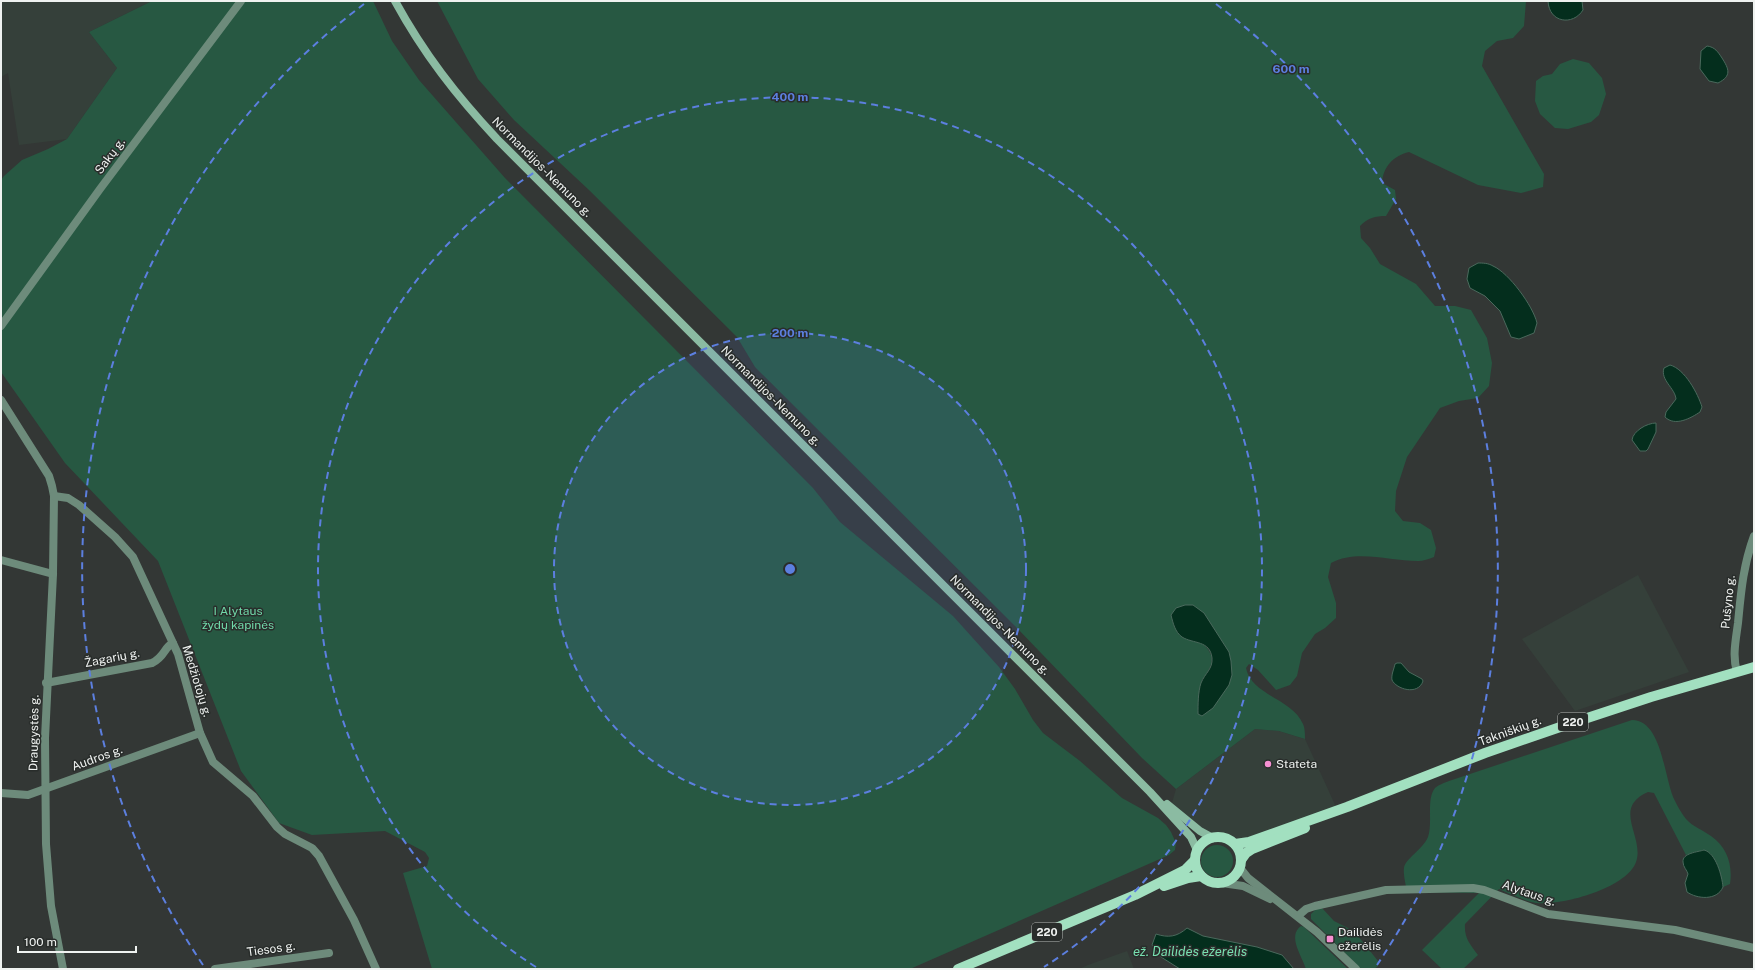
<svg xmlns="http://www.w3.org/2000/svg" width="1755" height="970" viewBox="0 0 1755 970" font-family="'Public Sans',sans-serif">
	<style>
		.built { fill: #35403a }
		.green { fill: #275842; fill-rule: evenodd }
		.water { fill: #042e1d; stroke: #4a695c }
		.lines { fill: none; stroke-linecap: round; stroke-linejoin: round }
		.street { stroke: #6d8b7b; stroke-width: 8 }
		.secondary { stroke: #8bbba2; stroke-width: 8 }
		.primary { stroke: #a2e0c0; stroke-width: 10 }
		.ring { fill: none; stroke: #5c7fdf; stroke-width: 2; stroke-dasharray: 7 5 }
		.poi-dot { fill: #f590d1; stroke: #292d2b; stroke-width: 1.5 }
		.labels { text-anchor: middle; stroke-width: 3; stroke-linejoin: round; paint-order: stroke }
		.shield { fill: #292d2b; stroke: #b4b7b5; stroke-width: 1 }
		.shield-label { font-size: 11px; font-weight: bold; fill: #eff2f0 }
		.street-label { font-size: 12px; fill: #eff2f0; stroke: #292d2b }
		.park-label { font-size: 12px; fill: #70d9a9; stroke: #292d2b }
		.poi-label { font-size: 12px; fill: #eff2f0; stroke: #292d2b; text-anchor: start }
		.water-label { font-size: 13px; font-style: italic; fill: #78e0b0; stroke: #292d2b }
		.centre { fill: #5c7fdf; stroke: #292d2b; stroke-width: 2 }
		.ring-label { font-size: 12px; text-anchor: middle; font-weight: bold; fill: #5c7fdf; stroke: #292d2b; stroke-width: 3; stroke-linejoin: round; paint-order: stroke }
	</style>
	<rect width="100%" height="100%" fill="#333735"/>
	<g class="built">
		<path d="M1,1h151l-63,31 28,36 -50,71 -48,6 -11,-72 -7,4z"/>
		<path d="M1638,575l51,97 -114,39 -53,-72z"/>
		<path d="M1255,729l24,2 26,8 31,68 -85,33h-14l-34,-11 -31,-26 4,-14z"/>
		<path d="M1127,951l7,18h-55l9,-4z"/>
	</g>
	<g class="green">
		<path d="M152,1h221l19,40 27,39 86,98 308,310 27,34 113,94 46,51 16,22 18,31 10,13 37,28 42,37 36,20 8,7 5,7 5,11 -1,7 -6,5 -259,114h-478l-29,-96 24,-7 2,-8 -4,-6 -40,-21 -73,4 -33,-12 -38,-52 -83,-210 -93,-98 -64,-91v-192l3,-4 18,-16 26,-11 19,-10 50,-71 -28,-36z"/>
		<path d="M437,1h1089l-2,25 -11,12 -16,3 -12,10 -3,15 62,108 -1,13 -22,6 -43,-8 -69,-33c-16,4 -26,15 -27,31l13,7 1,9 -10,17c-11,0 -18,2 -26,10l1,12 9,10 10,16 36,20 19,22h20l16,4 16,28 5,25 -3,23 -11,12 -19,3 -19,7 -33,49 -11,34 -1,20 8,10 17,2 11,7 5,18 -2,9c-5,2 -11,4 -16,4 -28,0 -61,-12 -87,2l-3,14 8,26v15l-11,10 -10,6 -13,19 -5,23 -7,9 -14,5 -18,-20 -9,-6 -3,4c6,28 46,30 57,56 2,4 2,11 2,15l-26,-8 -24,-2 -79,60 -34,-31 -127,-132 -260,-259 -18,-30 -148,-147 -75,-70 -36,-41zM1201,642l28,10 3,23 -31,7c11,-16 17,-25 0,-40z"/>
		<path d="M1573,59l16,4 13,15 4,16 -7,21 -8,7 -23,7 -13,-1 -15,-14 -5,-13 1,-20 7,-5 9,-2 8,-10z"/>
		<path d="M1632,720c31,0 32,61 43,81 3,6 7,13 11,18 7,8 17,11 25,17 16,11 22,29 19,48l-7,3c-2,-13 -7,-30 -19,-37l-18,5 -32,-62 -6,-1c-37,16 -3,45 -12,70 -9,26 -74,44 -100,41 -12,-2 -25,-9 -37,-14l-34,35c-1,14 5,20 13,31l-15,14h-21l-20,-19 57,-57 -72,-1c-1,-7 -4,-17 -3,-24 1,-9 19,-19 24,-31 5,-14 -2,-38 7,-49 3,-3 9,-5 14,-7z"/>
		<circle cx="1217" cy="861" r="16"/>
		<path d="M1317,908h5l12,13 20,10 24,30v5l-4,3h-13l-50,-50v-5z"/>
		<path d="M1301,926l3,1 44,42h-42c-4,-13 -19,-33 -5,-43z"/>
	</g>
	<g class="water">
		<path d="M1548,1h34l1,9c-10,16 -34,13 -35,-9z"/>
		<path d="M1707,46c8,1 11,6 15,12 7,11 10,18 -4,25l-9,-2 -9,-12 1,-18z"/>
		<path d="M1478,263c5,0 10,0 15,3 16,7 40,40 44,57l-3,10 -15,6 -8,-2 -11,-26 -15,-15 -15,-8 -3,-9 2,-11z"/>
		<path d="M1670,365c15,4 28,29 32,42l-2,5c-9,6 -25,15 -35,5l1,-5 10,-13c-1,-11 -16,-19 -12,-31z"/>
		<path d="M1656,423v9l-8,17 -2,2h-6l-8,-11c1,-9 15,-17 24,-17z"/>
		<path d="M1185,605h8l11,8 25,39 2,9 1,14 -3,10 -16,23 -11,8 -4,-2c0,-10 0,-22 3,-31 4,-10 12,-14 11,-25 -2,-18 -19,-14 -30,-21 -7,-5 -9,-14 -11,-22l5,-7z"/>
		<path d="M1397,663h4l8,9 13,7 1,2c-5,15 -27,8 -31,-1 -1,-5 2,-11 3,-16z"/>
		<path d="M1704,850c12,3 18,26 19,37 -6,14 -26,12 -36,5l-2,-9 3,-9c-1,-4 -5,-7 -5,-12 -1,-9 15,-10 21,-12z"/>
		<path d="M1187,928l16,8 54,11 25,8 12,14h-114l-19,-12 -9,-12 4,-11c12,4 21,3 31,-6z"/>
	</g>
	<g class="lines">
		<g class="street">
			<path d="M1,326l99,-137 141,-188"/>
			<path d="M1,400l48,76 3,10 2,10 -1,78 -8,164 1,106 5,62 12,63"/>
			<path d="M54,496l14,2 11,7 36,32 18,20 45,97 22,79 13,29 40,34 24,31 8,7 27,14 7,8 35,64 22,49"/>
			<path d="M1,560l52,14"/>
			<path d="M1737,672c-5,-16 -1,-33 1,-49 3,-31 5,-57 16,-87"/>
			<path d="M46,683l106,-20c13,-6 12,-16 21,-20"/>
			<path d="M1,793l27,2 172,-62"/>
			<path d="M1240,868l8,10 69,54 39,37"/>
			<path d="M1222,883l21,3 27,13"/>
			<path d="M1298,916l8,-7 9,-3 71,-16 87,-2 11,2 64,24 127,16 79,18"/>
			<path d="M215,969l114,-16"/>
		</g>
		<g class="secondary">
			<path d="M395,1c29,53 61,94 102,138l653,653 41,45 6,13"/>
			<path d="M1167,804l33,27 13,7"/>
		</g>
		<g class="primary">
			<circle cx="1218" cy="860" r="23"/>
			<path d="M1235,844l14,-2 98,-35 138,-54 81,-28 85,-28 103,-30"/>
			<path d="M1241,860l5,-7 6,-4 53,-21"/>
			<path d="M1164,886l24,-8 13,-2"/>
			<path d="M958,969l177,-74 50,-25 10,-10"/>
		</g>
	</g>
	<circle cx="790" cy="569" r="236" fill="#5c7fdf" fill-opacity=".12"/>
	<g class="ring">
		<circle cx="790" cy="569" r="236"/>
		<path d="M536 967A472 472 0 1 1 1044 967"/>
		<path d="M203 965A708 708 0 0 1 364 4M1216 4A708 708 0 0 1 1377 965"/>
	</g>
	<g class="poi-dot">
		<circle cx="1268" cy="764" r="4"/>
		<rect x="1326" y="935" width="8" height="8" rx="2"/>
	</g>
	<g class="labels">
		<g class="shield">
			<rect x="1558" y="713" width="30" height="18" rx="3"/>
			<rect x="1032" y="923" width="30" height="18" rx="3"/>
		</g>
		<g class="shield-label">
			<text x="1573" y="726">220</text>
			<text x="1047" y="936">220</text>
		</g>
		<g class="street-label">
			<text transform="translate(110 156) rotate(-53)" y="4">Sakų g.</text>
			<text transform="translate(542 167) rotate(45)" y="4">Normandijos-Nemuno g.</text>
			<text transform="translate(771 396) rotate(45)" y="4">Normandijos-Nemuno g.</text>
			<text transform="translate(1728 602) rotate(-84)" y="4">Pušyno g.</text>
			<text transform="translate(1000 625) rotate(45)" y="4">Normandijos-Nemuno g.</text>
			<text transform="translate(112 658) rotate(-11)" y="4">Žagarių g.</text>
			<text transform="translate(197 681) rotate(73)" y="4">Medžiotojų g.</text>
			<text transform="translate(1510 731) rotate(-20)" y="4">Takniškių g.</text>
			<text transform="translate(34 733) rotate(-89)" y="4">Draugystės g.</text>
			<text transform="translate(97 758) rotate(-20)" y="4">Audros g.</text>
			<text transform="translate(1529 893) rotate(19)" y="4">Alytaus g.</text>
			<text transform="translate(271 949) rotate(-8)" y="4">Tiesos g.</text>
		</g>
		<g class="park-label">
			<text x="238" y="615">I Alytaus<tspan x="238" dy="14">žydų kapinės</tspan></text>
		</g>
		<g class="poi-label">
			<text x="1276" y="768">Stateta</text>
			<text x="1338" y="936">Dailidės<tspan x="1338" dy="14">ežerėlis</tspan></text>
		</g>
		<g class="water-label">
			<text x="1190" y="956">ež. Dailidės ežerėlis</text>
		</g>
	</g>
	<circle cx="790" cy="569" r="6" class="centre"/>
	<g class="ring-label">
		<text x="1291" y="73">600 m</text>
		<text x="790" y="101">400 m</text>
		<text x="790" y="337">200 m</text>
	</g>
	<rect width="1755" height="970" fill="none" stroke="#eff2f0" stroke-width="4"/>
	<path d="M18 946v6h118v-6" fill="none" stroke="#eff2f0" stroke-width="2"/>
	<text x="24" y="946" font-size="12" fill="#eff2f0" stroke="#292d2b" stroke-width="3" paint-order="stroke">100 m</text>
</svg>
